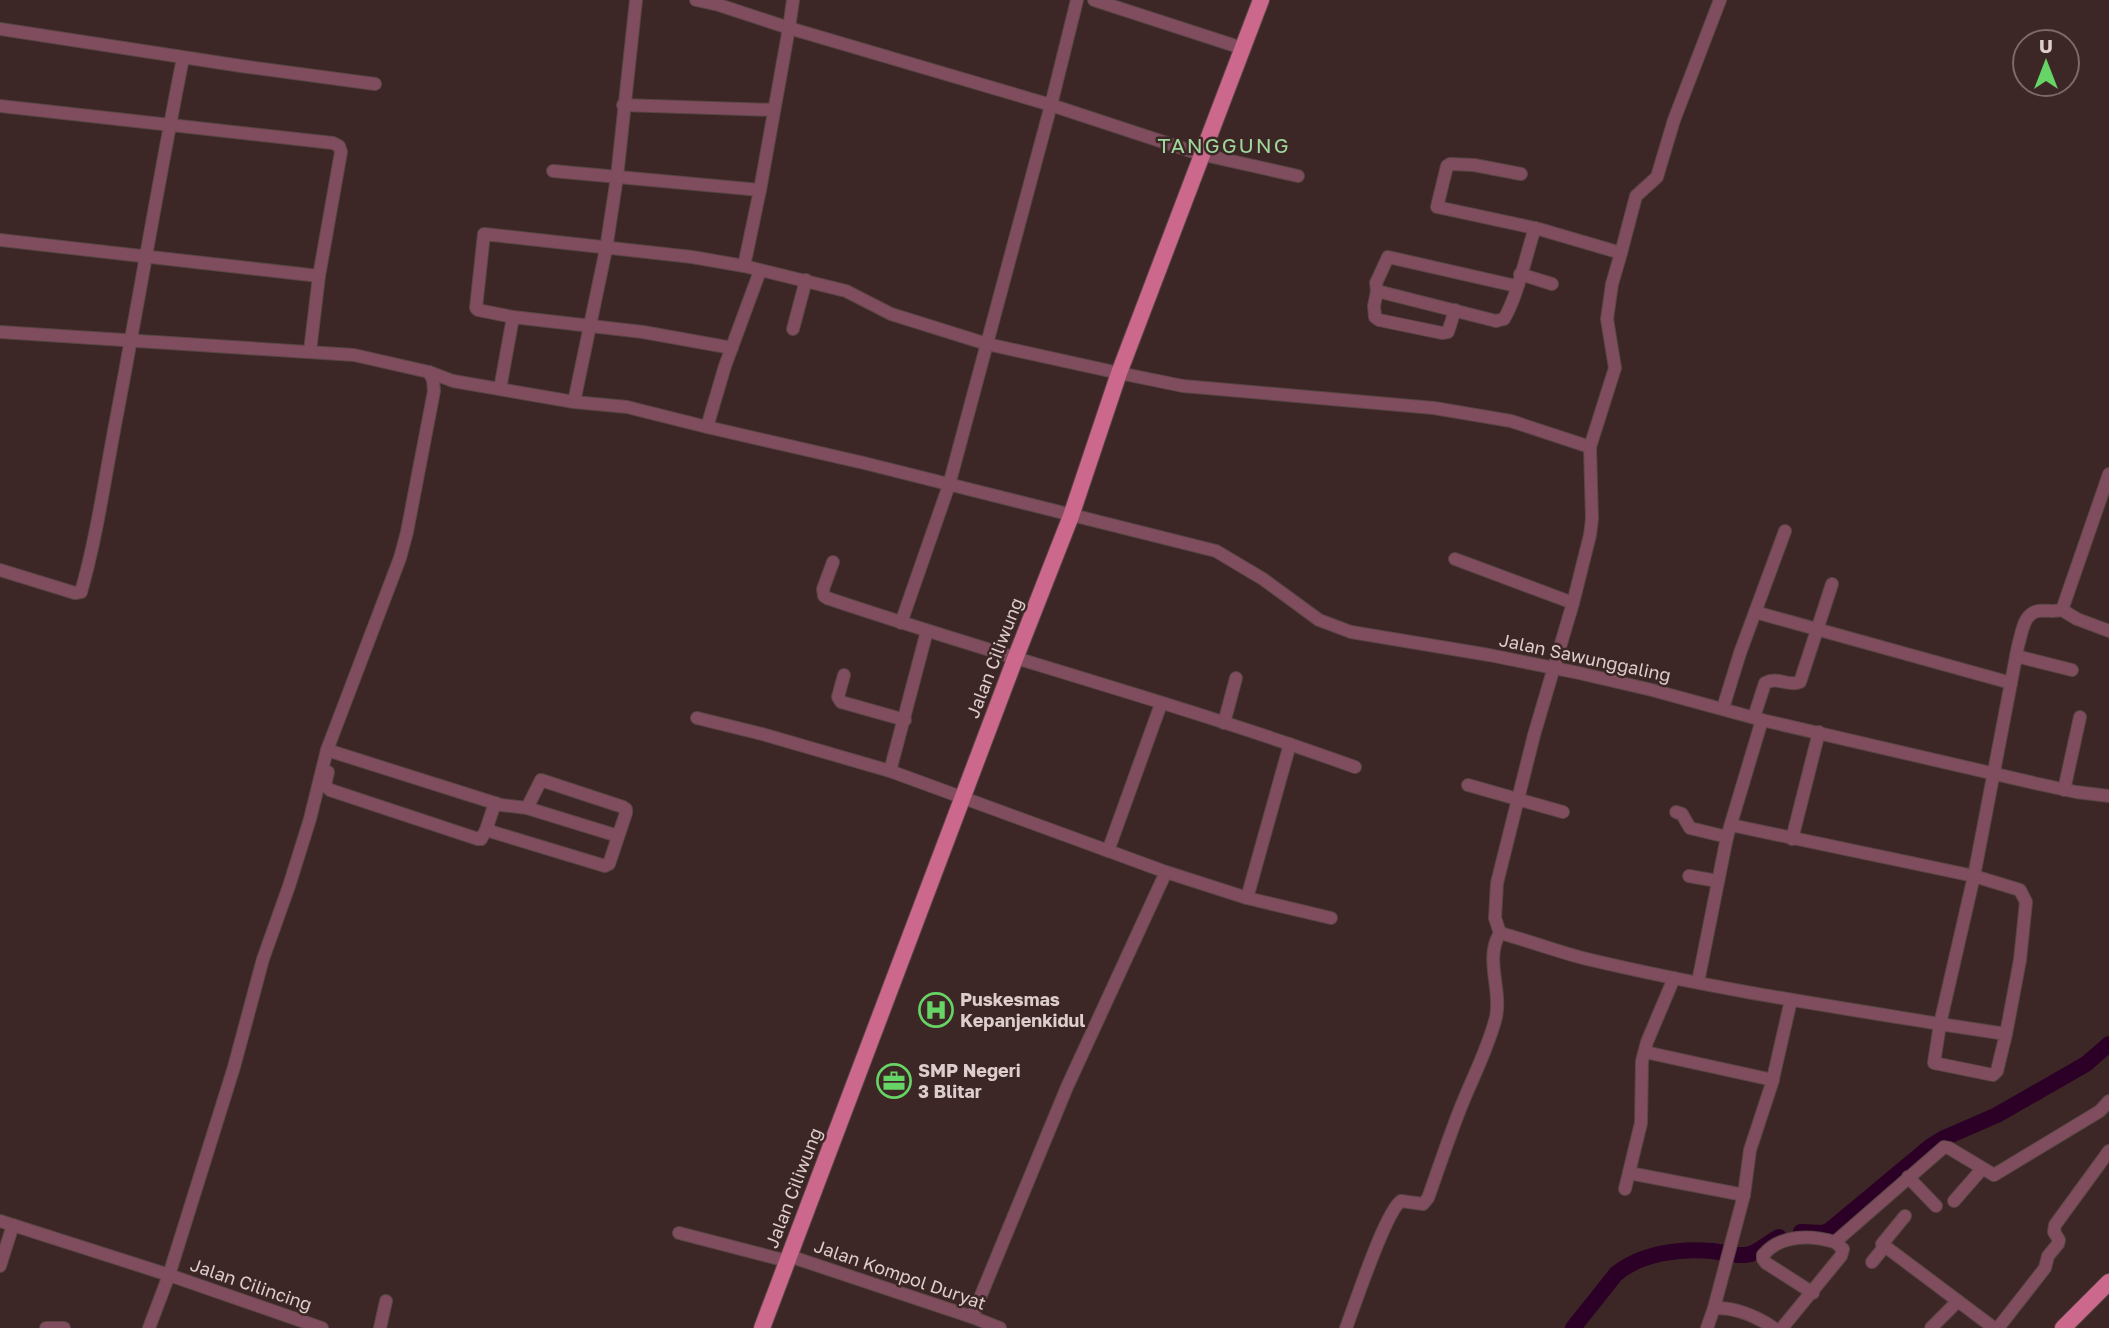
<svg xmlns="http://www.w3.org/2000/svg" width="2109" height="1328" viewBox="0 0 2109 1328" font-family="'Golos Text',sans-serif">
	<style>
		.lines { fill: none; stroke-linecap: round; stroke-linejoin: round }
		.river { stroke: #2c0026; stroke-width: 16 }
		.minor-casing { stroke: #594544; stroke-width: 14 }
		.major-casing { stroke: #594544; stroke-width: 18 }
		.minor { stroke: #7f4d5e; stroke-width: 12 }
		.major { stroke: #cd688d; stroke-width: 16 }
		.labels { text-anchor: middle; stroke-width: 5; stroke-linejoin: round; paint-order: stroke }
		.street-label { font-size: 18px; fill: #ddcecd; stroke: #3c2726 }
		.poi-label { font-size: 18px; font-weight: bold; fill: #ddcecd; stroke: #3c2726; text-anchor: start }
		.quarter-label { font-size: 21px; letter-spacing: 2px; fill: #9ed69b; stroke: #3c2726 }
	</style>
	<rect width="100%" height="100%" fill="#3c2726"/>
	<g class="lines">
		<g class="river">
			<path d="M1801,1232l22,1 7,-3 101,-84 13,-8 53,-23 89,-51 23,-20"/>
			<path d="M1573,1328l43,-54c25,-21 65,-26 96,-23 11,1 22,5 33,4 13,-1 23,-13 34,-18"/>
		</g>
		<g class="minor-casing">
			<g id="minor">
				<path d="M696,0l23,5 70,23 -29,162 -16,76"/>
				<path d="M793,0l-4,28 262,77 149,49 98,22"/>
				<path d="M1094,0l148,48"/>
				<path d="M0,29l241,37 134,18"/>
				<path d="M623,105l151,5"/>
				<path d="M0,106l333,37 6,3 2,6 -22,124 -9,75"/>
				<path d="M553,171l207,19"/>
				<path d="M1521,174l-47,-9 -24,-1 -3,2 -10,41 102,22 82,24 -9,31 -5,35 8,49 -25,79"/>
				<path d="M0,240l319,36"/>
				<path d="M1621,253l15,-57 21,-19 17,-57 46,-120"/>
				<path d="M1520,274l32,10"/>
				<path d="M1516,286l-128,-29 -12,26 1,8 119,30 8,-2c14,-24 22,-64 31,-91"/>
				<path d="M1377,291l-3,15 1,11 4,3 63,13 6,-1 7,-22"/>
				<path d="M513,317l-35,-7 -2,-2 8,-74 208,23 52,9 102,25 45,23 96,30 132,29 64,13 251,22 77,13 79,26 2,72 -2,16 -17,68 -39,132 -37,148 -2,35 5,15c-16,26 2,56 -4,84 -7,28 -20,54 -31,80 -14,33 -25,68 -37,101l-5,6 -22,-3c-16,11 -46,104 -55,127"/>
				<path d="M793,329l13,-49"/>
				<path d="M0,332l354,23 75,17 24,9 121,21 53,5 80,20 157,36 352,88 47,28 56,41 32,12 138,23 90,18 73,17 110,30 272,63 42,9 33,4"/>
				<path d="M500,389l13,-72 130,15 89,16"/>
				<path d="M574,402l32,-153 11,-72 19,-177"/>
				<path d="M707,427l18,-61 35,-95"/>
				<path d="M1455,559l118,44"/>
				<path d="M833,562l-10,27 1,7 3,2c175,59 354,106 528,169"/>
				<path d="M0,570l75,23 6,-1c16,-56 24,-115 35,-172 23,-121 43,-242 67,-362"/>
				<path d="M2062,610l47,-136"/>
				<path d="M2062,610l15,9 32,12"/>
				<path d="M1755,612l256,71"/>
				<path d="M901,623l48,-138 102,-380 26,-105"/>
				<path d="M2016,656l56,14"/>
				<path d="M844,675l-6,22 3,5 64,18"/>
				<path d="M1723,708l17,-55 45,-122"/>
				<path d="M1754,717l11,-34c13,-7 23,4 35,-1l32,-98"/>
				<path d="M697,718l65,16 128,37 276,101 81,26 84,20"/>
				<path d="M1224,723l12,-45"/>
				<path d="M327,750l174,55 26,3 91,28"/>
				<path d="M890,771l37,-140"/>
				<path d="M328,772l-3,13 5,5 148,49h3l5,-9 9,-27"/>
				<path d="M1468,785l95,27"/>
				<path d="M2064,790l16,-73"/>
				<path d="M1676,812l6,2 8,14 37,9"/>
				<path d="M1731,825l243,51 46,14 6,12 -6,58 -14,74 -66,-10 -6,39 59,12 4,-4 9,-37"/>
				<path d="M486,830l119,36 4,-2 17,-51v-4l-3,-2 -82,-27 -14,28"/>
				<path d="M1792,839l27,-107"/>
				<path d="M1108,851l53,-147"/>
				<path d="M1689,876l28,5"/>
				<path d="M1247,898l43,-154"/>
				<path d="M1500,933c30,8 58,19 87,26 117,28 235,46 353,65l34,-148 44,-230c4,-13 5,-32 20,-35 8,-1 16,1 24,-1"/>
				<path d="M1698,982l29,-145 35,-117"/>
				<path d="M1645,1052l128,28"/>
				<path d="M1629,1173l115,22"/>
				<path d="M1908,1177l28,29"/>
				<path d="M1625,1189l16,-66 1,-62 5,-19 27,-64"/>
				<path d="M1954,1201l28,-32"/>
				<path d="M1905,1216l-23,28 112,84"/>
				<path d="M0,1221l169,54 153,53"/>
				<path d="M679,1233l108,28"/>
				<path d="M789,1256l183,61 28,11"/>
				<path d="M1872,1262l13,-16"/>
				<path d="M0,1266l13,-41"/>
				<path d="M1813,1293l-47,-30 -3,-4v-4c18,-21 48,-20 72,-13"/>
				<path d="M1714,1308c23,-1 42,8 60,20"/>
				<path d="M972,1317l95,-230 99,-215"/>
				<path d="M46,1328h18"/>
				<path d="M149,1328l20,-53 65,-208 29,-108 26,-73 21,-67 17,-69 73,-192 7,-26 27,-141 -1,-11 -4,-8"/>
				<path d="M380,1328l6,-27"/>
				<path d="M1707,1328l7,-20 30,-113 6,-45 22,-67 19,-83"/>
				<path d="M1782,1328l59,-72 2,-7 -8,-7 109,-95 5,1 45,27 106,-64 9,-10"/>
				<path d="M1931,1328l27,-27"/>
				<path d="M1998,1328l47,-60 3,-12 10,-12 1,-4 -5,-8 1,-7 54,-74"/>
			</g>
		</g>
		<g class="major-casing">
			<g id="major">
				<path d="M762,1328l253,-669 56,-143 48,-143 142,-373"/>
				<path d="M2063,1328l46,-46"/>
			</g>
		</g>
		<use href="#minor" class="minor"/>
		<use href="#major" class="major"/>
	</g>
	<defs>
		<g id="hospital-ring" transform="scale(1.75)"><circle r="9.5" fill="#3c2726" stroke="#67d466" stroke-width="1.5"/><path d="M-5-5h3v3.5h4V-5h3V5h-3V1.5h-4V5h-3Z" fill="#67d466"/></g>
		<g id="office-ring" transform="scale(1.75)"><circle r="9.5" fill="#3c2726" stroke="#67d466" stroke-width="1.5"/><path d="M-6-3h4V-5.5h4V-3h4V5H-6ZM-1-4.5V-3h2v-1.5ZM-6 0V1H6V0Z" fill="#67d466"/></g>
	</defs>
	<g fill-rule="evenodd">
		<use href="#hospital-ring" x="936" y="1010"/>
		<use href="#office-ring" x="894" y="1081"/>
	</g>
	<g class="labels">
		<g class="street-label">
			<text transform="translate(995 658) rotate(-69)" y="6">Jalan Ciliwung</text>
			<text transform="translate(1585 658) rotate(12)" y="6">Jalan Sawunggaling</text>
			<text transform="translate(794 1188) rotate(-69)" y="6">Jalan Ciliwung</text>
			<text transform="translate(900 1275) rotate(19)" y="6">Jalan Kompol Duryat</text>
			<text transform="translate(251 1285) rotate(19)" y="6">Jalan Cilincing</text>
		</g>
		<g class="poi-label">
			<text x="960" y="1006">Puskesmas<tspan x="960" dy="21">Kepanjenkidul</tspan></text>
			<text x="918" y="1077">SMP Negeri<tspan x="918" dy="21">3 Blitar</tspan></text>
		</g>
		<g class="quarter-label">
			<text x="1224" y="153">TANGGUNG</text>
		</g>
	</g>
	<g transform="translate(2046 63)"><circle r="33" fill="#3c2726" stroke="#7c6a69" stroke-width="2"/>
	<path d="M0-5L12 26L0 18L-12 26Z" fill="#67d466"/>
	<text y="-10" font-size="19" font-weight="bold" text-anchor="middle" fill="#ddcecd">U</text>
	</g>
</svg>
